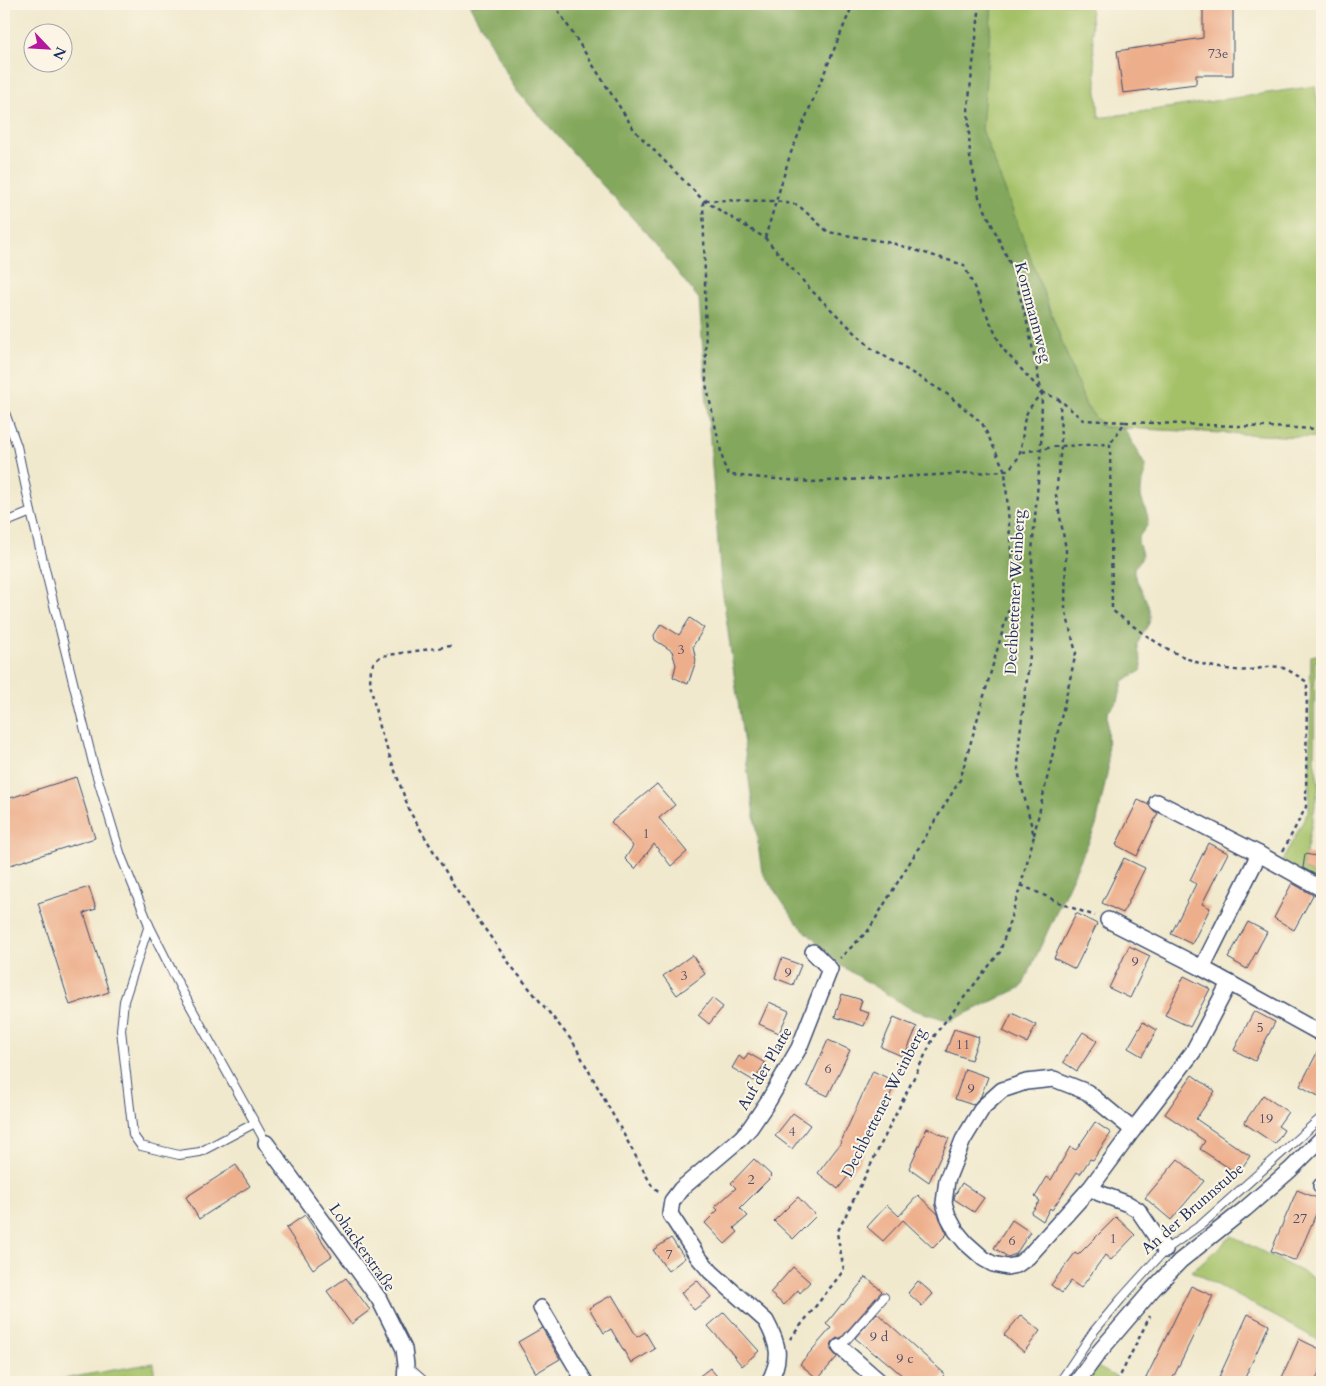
<svg xmlns="http://www.w3.org/2000/svg" width="1326" height="1386" viewBox="0 0 1326 1386" font-family="Cardo,serif">
	<style>
		.green { fill: #a4c168; stroke: #607863 }
		.forest { fill: #83a75c; stroke: #4f6b5d }
		.building { fill: #edae8b }
		.lines { fill: none; stroke-linecap: round; stroke-linejoin: round }
		.service-casing { stroke: #3b4b6f; stroke-width: 10 }
		.minor-casing { stroke: #3b4b6f; stroke-width: 18 }
		.path { stroke: #3b4b6f; stroke-width: 2.5; stroke-dasharray: 4 4; stroke-linecap: butt }
		.service { stroke: #fff; stroke-width: 8 }
		.minor { stroke: #fff; stroke-width: 15 }
		.labels { text-anchor: middle; stroke-width: 4; stroke-linejoin: round; paint-order: stroke }
		.number-label { font-size: 14px; fill: #504f69 }
		.street-label { font-size: 16px; fill: #1b2f5e; stroke: #fcf5e5 }
	</style>
	<rect width="100%" height="100%" fill="#fcf5e5"/>
	<filter id="ink" filterUnits="userSpaceOnUse"><feTurbulence type="fractalNoise" baseFrequency=".02" numOctaves="2"/><feDisplacementMap in="SourceGraphic" scale="10" xChannelSelector="R" yChannelSelector="G"/><feConvolveMatrix kernelMatrix="1 2 1 2 8 2 1 2 1" color-interpolation-filters="sRGB"/></filter>
	<filter id="wash" filterUnits="userSpaceOnUse"><feTurbulence type="fractalNoise" baseFrequency=".0096" numOctaves="4" result="noise"/><feDisplacementMap in="SourceGraphic" scale="20" xChannelSelector="R" yChannelSelector="G"/><feGaussianBlur stdDeviation="1.12" result="paint"/><feColorMatrix in="noise" values="0 0 0 0 0 0 0 0 0 0 0 0 0 0 0 0 0 1.4 0 .05"/><feComposite in="paint" operator="in"/></filter>
	<g filter="url(#wash)">
		<rect width="100%" height="100%" fill="#f0e9cd"/>
		<g class="green">
			<path d="M992,4h98l9,114 216,-32 7,46v306l-219,-11 -17,-21 -105,-277z"/>
			<path d="M1322,654v5l-7,2 -1,99 5,25 -16,83 19,11v6l-41,-22 28,-53 2,-154z"/>
			<path d="M1232,1236l90,46v60l-130,-71z"/>
			<path d="M154,1363v19h-110z"/>
			<path d="M1094,1365l22,12 -3,5h-29z"/>
		</g>
		<path class="forest" d="M469,4h523l-10,125 104,277 17,21 21,1 22,39c0,8 -4,15 -5,23 -2,10 7,20 7,30 0,9 -8,12 -10,20 0,6 6,13 3,19 -1,3 -5,6 -7,9v6c5,12 20,36 15,49 -3,7 -12,16 -11,25 1,9 6,14 3,23l-15,8 -3,3 -5,19 -11,12 1,56 -12,57 -74,161 -72,34 -39,-12 -71,-44 -44,-43 -34,-50 -41,-290 -22,-283 -52,-65 -131,-144z"/>
		<g id="blocks">
			<g class="building">
				<path d="M1203,4h30v71h-37v9l-73,9 -6,-42 86,-13z"/>
				<path d="M690,618l14,10 -11,18 3,15 -8,23 -15,-7 3,-12 -4,-14 -17,-11 -1,-5 7,-11 18,11z"/>
				<path d="M76,777l19,61 -91,29v-67z"/>
				<path d="M657,784l18,21 -16,13 28,34 -16,14 -17,-22 -19,25 -10,-10 8,-13 -22,-24z"/>
				<path d="M1138,800l11,5 3,5 6,3 -21,43 -21,-11z"/>
				<path d="M1208,843l20,10 -26,51 8,4 -18,36 -21,-10 25,-50 -6,-4z"/>
				<path d="M1305,854l17,3v21l-19,-10z"/>
				<path d="M1124,858l21,10 -22,45 -21,-10z"/>
				<path d="M1292,883l21,12 -19,35 -20,-12z"/>
				<path d="M89,887l7,22 -12,4 25,79 -39,13 -32,-102z"/>
				<path d="M1076,913l21,11 -22,45 -21,-11z"/>
				<path d="M1248,922l19,10 -20,37 -19,-11z"/>
				<path d="M1129,946l21,10 -20,42 -21,-10z"/>
				<path d="M692,955l13,19 -28,21 -14,-19z"/>
				<path d="M782,958l19,7 -8,20 -18,-7z"/>
				<path d="M1184,976l26,13 -20,38 -25,-12z"/>
				<path d="M842,994l20,6 -3,10 10,3 -5,13 -29,-9z"/>
				<path d="M712,998l11,9 -14,17 -11,-9z"/>
				<path d="M769,1002l20,9 -10,22 -20,-9z"/>
				<path d="M1254,1011l21,11 -20,39 -21,-11z"/>
				<path d="M1012,1013l24,12 -9,18 -24,-12z"/>
				<path d="M894,1017l23,10 -13,30 -23,-10z"/>
				<path d="M1143,1022l14,8 -15,26 -14,-8z"/>
				<path d="M954,1029l25,8 -8,23 -25,-9z"/>
				<path d="M1083,1032l14,9 -20,30 -14,-9z"/>
				<path d="M828,1040l22,10 -22,46 -21,-10z"/>
				<path d="M1322,1043v55l-22,-12z"/>
				<path d="M748,1053l17,10 -11,18 -22,-13 7,-12 5,4z"/>
				<path d="M965,1069l23,8 -7,19 -8,9 -18,-6z"/>
				<path d="M873,1071l23,11 -37,80 -21,27 -20,-16 22,-29z"/>
				<path d="M1192,1075l23,16 -19,28 54,37 -12,18 -38,-25 5,-8 -40,-27z"/>
				<path d="M1263,1095l25,17 -10,14 6,4 -9,14 -31,-21z"/>
				<path d="M793,1113l17,12 -18,24 -17,-13z"/>
				<path d="M1095,1122l16,11 -18,27 -3,-1 -10,15 -3,-2 -25,38 -2,-2 -7,13 -12,-8 9,-12 -5,-4 12,-20 4,3 19,-33 6,3z"/>
				<path d="M927,1128l22,10 -20,44 -20,-14z"/>
				<path d="M754,1159l18,17 -32,32 8,8 -14,12 4,4 -13,12 -20,-21 13,-13 -3,-3 21,-19 -5,-5z"/>
				<path d="M1178,1159l26,22 -33,39 -26,-22z"/>
				<path d="M236,1165l14,21 -51,33 -13,-22z"/>
				<path d="M962,1183l22,15 -10,14 -20,-13 1,-4z"/>
				<path d="M1297,1190l25,10 -26,61 -25,-10z"/>
				<path d="M918,1195l20,19 9,20 -14,14 -30,-28 -20,21 -16,-14 20,-22 12,11z"/>
				<path d="M798,1197l18,19 -23,23 -19,-18z"/>
				<path d="M305,1215l27,41 -19,13 -27,-41z"/>
				<path d="M1116,1217l19,18 -24,25 -6,-5 -24,33 -10,-7 -9,12 -11,-8 24,-32 3,2z"/>
				<path d="M1012,1220l18,12 -14,22 -8,3 -14,-9z"/>
				<path d="M671,1238l14,20 -17,13 -15,-21z"/>
				<path d="M793,1267l17,15 -10,11 -2,-3 -14,15 -14,-12z"/>
				<path d="M866,1277l16,14 -41,47h-4l-4,3 -2,4v5l6,7 -19,22 -18,-15 31,-36 -5,-4 16,-20 1,1z"/>
				<path d="M346,1278l24,32 -19,14 -24,-33z"/>
				<path d="M697,1280l14,17 -17,13 -13,-17z"/>
				<path d="M918,1281l15,13 -11,12 -14,-13z"/>
				<path d="M1191,1286l22,10 -12,24 -30,62h-27z"/>
				<path d="M612,1295l25,42 8,-5 10,17 -24,14 -20,-34 -7,4 -15,-25z"/>
				<path d="M724,1312l35,39 -17,15 -12,-15 -22,-25z"/>
				<path d="M877,1313l68,61 -8,8h-27l-33,-28 -1,1 -21,-17z"/>
				<path d="M1248,1314l21,11 -26,57h-13l-11,-5z"/>
				<path d="M1021,1315l19,16 -16,21 -20,-17z"/>
				<path d="M542,1328l18,31 -24,14 -18,-31z"/>
				<path d="M1299,1339l23,11v15l-7,17h-35z"/>
				<path d="M710,1368l12,14h-30z"/>
			</g>
		</g>
	</g>
	<g filter="url(#ink)">
		<use href="#blocks" fill-opacity="0" stroke="#3b4b6f" stroke-width="1"/>
		<g class="lines">
			<g class="service-casing">
				<g id="service">
					<path d="M4,410l13,36 14,66 62,251 28,93 28,69 32,64 85,154"/>
					<path d="M4,523l27,-11"/>
					<path d="M149,925l-25,76 -3,29 12,105 8,11 38,9 21,-3 55,-29"/>
					<path d="M840,1347l44,-50"/>
					<path d="M407,1366l18,16"/>
					<path d="M1060,1382l34,-51 27,-32 44,-49 37,-26 120,-107"/>
				</g>
			</g>
			<g class="minor-casing">
				<g id="minor">
					<path d="M1157,802l102,52"/>
					<path d="M1108,920l94,48 120,66"/>
					<path d="M1202,968l57,-114 63,35"/>
					<path d="M1133,1130l60,-78 36,-69"/>
					<path d="M266,1143l113,156 25,50 2,16 -1,17"/>
					<path d="M1321,1186h1"/>
					<path d="M1091,1187l42,-57 -46,-38 -33,-13 -28,3 -24,8 -19,17 -20,33 -16,40 -3,23 4,13 8,15 10,12 18,16 9,5 14,3 10,-2 11,-8 63,-70 8,6 29,11 10,6 27,40"/>
					<path d="M541,1308l44,74"/>
					<path d="M840,1347l40,35"/>
					<path d="M769,1382c13,-24 10,-37 -3,-61l-55,-49 -13,-15 -28,-43 2,-13 9,-12 60,-51 9,-10 19,-28 30,-52 31,-79 -17,-17"/>
					<path d="M1077,1382l22,-30 54,-63 27,-28 65,-52 45,-39 32,-32"/>
				</g>
			</g>
			<g class="path">
				<path d="M554,4l81,127 68,69 62,38 46,52 60,58 76,46 35,29 23,48 9,120 -54,189 -92,151 -28,27"/>
				<path d="M980,4l-12,103 2,50 9,40 34,73 15,56 13,64"/>
				<path d="M765,238l25,-83 63,-151"/>
				<path d="M1042,392l18,8 23,20 42,2 -15,22"/>
				<path d="M1125,422l197,7"/>
				<path d="M1110,444l2,166c35,27 70,54 115,59 7,1 15,2 23,1 11,-1 22,-6 33,-2 8,3 16,9 24,14l-1,125 -23,44"/>
				<path d="M1022,452l39,-6 49,-2"/>
				<path d="M451,646l-70,10 -7,6 -3,6 -1,15 9,44 31,85 45,75 57,80 61,75 79,144 9,7"/>
				<path d="M1034,835l42,-182 -11,-45 1,-59 -10,-54 5,-49 -1,-46"/>
				<path d="M1021,885l49,22 25,9"/>
				<path d="M790,1339l54,-69 -7,-37 99,-200 64,-81 21,-67 13,-49 -16,-65 1,-29 13,-103v-87l9,-104 1,-56 -40,-44 -38,-83 -72,-22 -64,-11 -30,-27 -22,-4 -73,-1 2,77 1,107 18,81 5,10 83,7 193,-11c23,-14 14,-35 21,-56 3,-8 11,-16 16,-23"/>
				<path d="M1117,1382l33,-66"/>
			</g>
			<use href="#service" class="service"/>
			<use href="#minor" class="minor"/>
		</g>
	</g>
	<g class="labels">
		<g class="number-label">
			<text x="1218" y="58">73e</text>
			<text x="681" y="654">3</text>
			<text x="646" y="838">1</text>
			<text x="1135" y="966">9</text>
			<text x="788" y="977">9</text>
			<text x="684" y="980">3</text>
			<text x="1260" y="1032">5</text>
			<text x="963" y="1049">11</text>
			<text x="828" y="1073">6</text>
			<text x="971" y="1093">9</text>
			<text x="1266" y="1123">19</text>
			<text x="792" y="1136">4</text>
			<text x="751" y="1184">2</text>
			<text x="1300" y="1223">27</text>
			<text x="1113" y="1243">1</text>
			<text x="1012" y="1245">6</text>
			<text x="669" y="1259">7</text>
			<text x="879" y="1341">9 d</text>
			<text x="905" y="1363">9 c</text>
		</g>
		<g class="street-label">
			<text transform="translate(1034 312) rotate(75)" y="6">Kornmannweg</text>
			<text transform="translate(1014 592) rotate(-87)" y="6">Dechbettener Weinberg</text>
			<text transform="translate(764 1068) rotate(-60)" y="6">Auf der Platte</text>
			<text transform="translate(883 1102) rotate(-63)" y="6">Dechbettener Weinberg</text>
			<text transform="translate(1192 1208) rotate(-41)" y="6">An der Brunnstube</text>
			<text transform="translate(363 1247) rotate(55)" y="6">Lohackerstraße</text>
		</g>
	</g>
	<rect width="1326" height="1386" fill="none" stroke="#fcf5e5" stroke-width="20"/>
	<g transform="translate(48 48) rotate(115)"><circle r="24" fill="#fcf5e5" stroke="#a2a6af"/>
	<path d="M0-4L9 19L0 12L-9 19Z" fill="#b5179e"/>
	<text y="-8" font-size="14" font-weight="bold" text-anchor="middle" fill="#1b2f5e">N</text>
	</g>
</svg>
